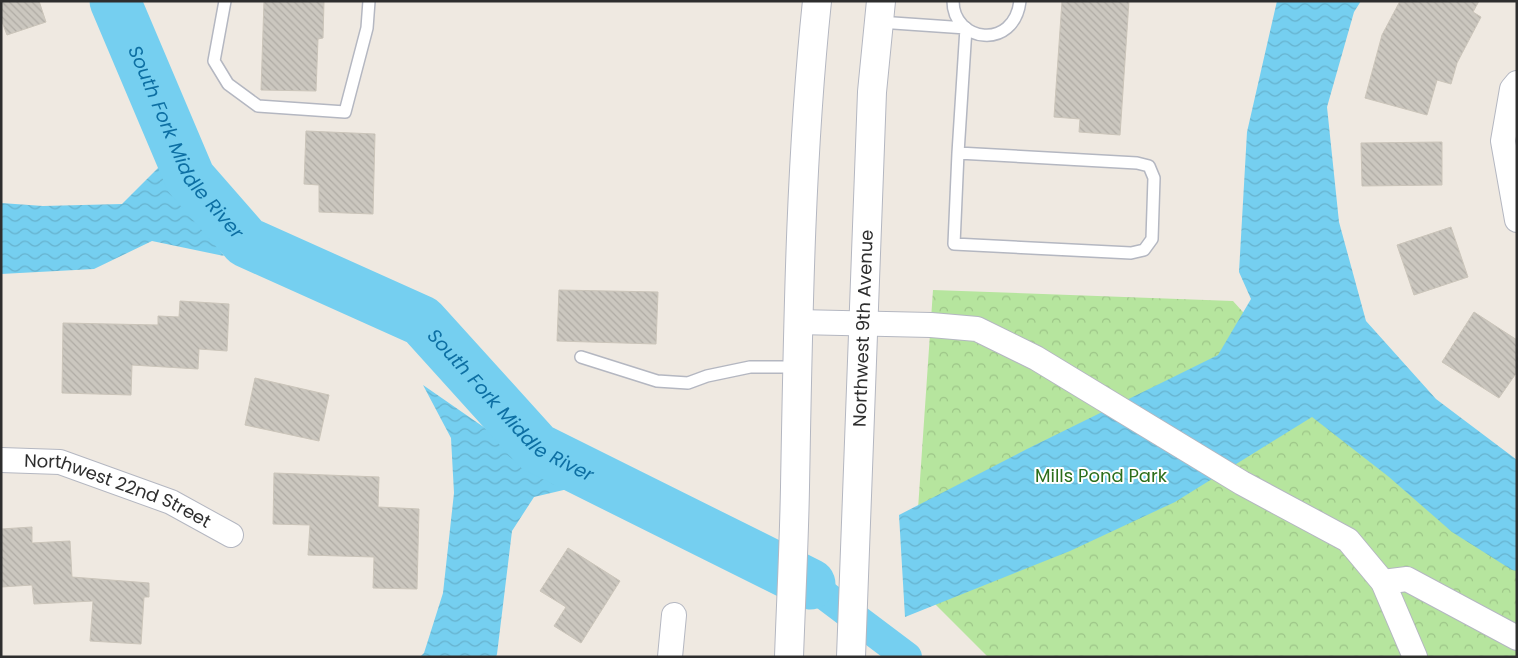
<svg xmlns="http://www.w3.org/2000/svg" width="1518" height="658" viewBox="0 0 1518 658" font-family="Poppins,sans-serif">
	<style>
		.forest { fill: url(#forest-crowns) }
		.water { fill: url(#water-waves) }
		.lines { fill: none; stroke-linecap: round; stroke-linejoin: round }
		.canal { stroke: #75cff0; stroke-width: 30 }
		.river { stroke: #75cff0; stroke-width: 51 }
		.building { fill: url(#building-back-hatch); stroke: #cbc5ba }
		.service-casing { stroke: #b4b7c1; stroke-width: 14 }
		.minor-casing { stroke: #b4b7c1; stroke-width: 26 }
		.secondary-casing { stroke: #b4b7c1; stroke-width: 30 }
		.service { stroke: #fff; stroke-width: 11 }
		.minor { stroke: #fff; stroke-width: 24 }
		.secondary { stroke: #fff; stroke-width: 28 }
		.labels { text-anchor: middle; stroke-width: 4; stroke-linejoin: round; paint-order: stroke }
		.street-label { font-size: 18px; fill: #2e2e2e; stroke: #fff }
		.park-label { font-size: 18px; fill: #2c6e1b; stroke: #fff }
		.water-label { font-size: 19px; font-style: italic; fill: #0d6fa3; stroke: #fff }
	</style>
	<defs>
		<pattern id="forest-crowns" width="20" height="18" patternUnits="userSpaceOnUse" patternTransform="scale(1.25)"><rect width="20" height="18" fill="#b6e59e"/><path d="M2 6a3 3 0 1 1 6 0M12 15a3 3 0 1 1 6 0" fill="none" stroke="#9dc588"/></pattern>
		<pattern id="water-waves" width="16" height="10" patternUnits="userSpaceOnUse" patternTransform="scale(1.25)"><rect width="16" height="10" fill="#75cff0"/><path d="M0 5q4-4 8 0t8 0" fill="none" stroke="#66b2ce"/></pattern>
		<pattern id="building-back-hatch" width="6" height="6" patternUnits="userSpaceOnUse" patternTransform="scale(1.25)"><rect width="6" height="6" fill="#cbc7bf"/><path d="M-1 5l2 2M0 0l6 6M5-1l2 2" fill="none" stroke="#afaba4"/></pattern>
	</defs>
	<rect width="100%" height="100%" fill="#efe9e1"/>
	<path class="forest" d="M933,290l300,11 100,111 184,138v107h-529l-75,-75z"/>
	<g class="water">
		<path d="M1277,1h84l-7,11 -27,95 12,115 27,99 70,78 81,61v111l-5,-1 -60,-38 -63,-55 -77,-60 -137,85 -105,49 -165,66 -6,-102 128,-66 191,-94 33,-56 -12,-27 8,-140z"/>
		<path d="M159,167l65,89 -72,-15 -58,28 -93,5v-71l42,3 79,-2z"/>
		<path d="M423,385l149,103 -38,9 -22,34 -15,123 -1,3h-76l4,-4 19,-60 11,-100 -3,-55z"/>
	</g>
	<g class="lines">
		<path class="canal" d="M810,584l97,73"/>
		<path class="river" id="s1" d="M115,1l75,177 56,64 176,79 115,127 273,136"/>
	</g>
	<g class="building">
		<path d="M1,1h38l7,21 -39,13 -6,-16z"/>
		<path d="M264,1h60l-1,37 -5,1 -2,52 -55,-1z"/>
		<path d="M1062,1h67l-9,134 -41,-3 1,-13 -26,-2z"/>
		<path d="M1400,1h79l-6,11 8,5 -24,46 -6,21 -14,-4 -10,35 -62,-17 17,-63z"/>
		<path d="M306,131l69,3 -2,80 -54,-2v-27l-15,-1z"/>
		<path d="M1442,142v43l-80,1 -1,-43z"/>
		<path d="M1451,227l17,50 -54,18 -17,-50z"/>
		<path d="M559,290l99,2 -2,52 -99,-3z"/>
		<path d="M180,301l49,3 -2,47 -28,-2 -1,20 -66,-4 -1,30 -69,-2 1,-70 95,2v-9l21,1z"/>
		<path d="M1474,312l43,28v32l-18,26 -57,-36z"/>
		<path d="M255,378l74,17 -10,46 -74,-16z"/>
		<path d="M274,473l105,4 -1,30 41,2 -2,80 -44,-1 1,-31 -66,-2 2,-30 -37,-1z"/>
		<path d="M32,527v16l38,-2 2,36 77,6v14h-5l-3,47 -51,-3 3,-40 -59,3 -2,-19 -31,2v-58z"/>
		<path d="M568,548l52,33 -39,62 -27,-17 12,-19 -26,-16z"/>
	</g>
	<g class="lines">
		<g class="service-casing">
			<g id="service">
				<path d="M225,1l-11,60 14,23 30,22 87,6 22,-84 2,-27"/>
				<path d="M953,1c0,41 61,50 67,0"/>
				<path d="M879,22l87,6 -8,125 179,10 12,3 5,12 -2,61 -8,11 -13,3 -177,-9 4,-91"/>
				<path d="M581,357l76,24 31,2 19,-7 43,-9h46"/>
			</g>
		</g>
		<g class="minor-casing">
			<g id="minor">
				<path d="M1517,83l-5,6 -9,52 14,79"/>
				<path d="M797,322l134,3 46,4 59,29 206,125 106,57 35,42 32,75"/>
				<path id="s2" d="M1,460l59,2 111,40 60,33"/>
				<path d="M1383,582l24,-3 110,59"/>
				<path d="M670,657l4,-42"/>
			</g>
		</g>
		<g class="secondary-casing">
			<g id="secondary">
				<path d="M789,657c2,-57 5,-113 6,-170 3,-162 5,-324 22,-486"/>
				<path id="s3" d="M851,657l21,-565 9,-91"/>
			</g>
		</g>
		<use href="#service" class="service"/>
		<use href="#minor" class="minor"/>
		<use href="#secondary" class="secondary"/>
	</g>
	<g class="labels">
		<g class="street-label">
			<text dy="6" stroke="none"><textPath href="#s3" startOffset="329">Northwest 9th Avenue</textPath></text>
			<text dy="6" stroke="none"><textPath href="#s2" startOffset="122">Northwest 22nd Street</textPath></text>
		</g>
		<g class="park-label">
			<text x="1101" y="482">Mills Pond Park</text>
		</g>
		<g class="water-label">
			<text dy="7" stroke="none"><textPath href="#s1" startOffset="159">South Fork Middle River</textPath></text>
			<text dy="7" stroke="none"><textPath href="#s1" startOffset="594">South Fork Middle River</textPath></text>
		</g>
	</g>
	<rect width="1518" height="658" fill="none" stroke="#2e2e2e" stroke-width="5"/>
</svg>
